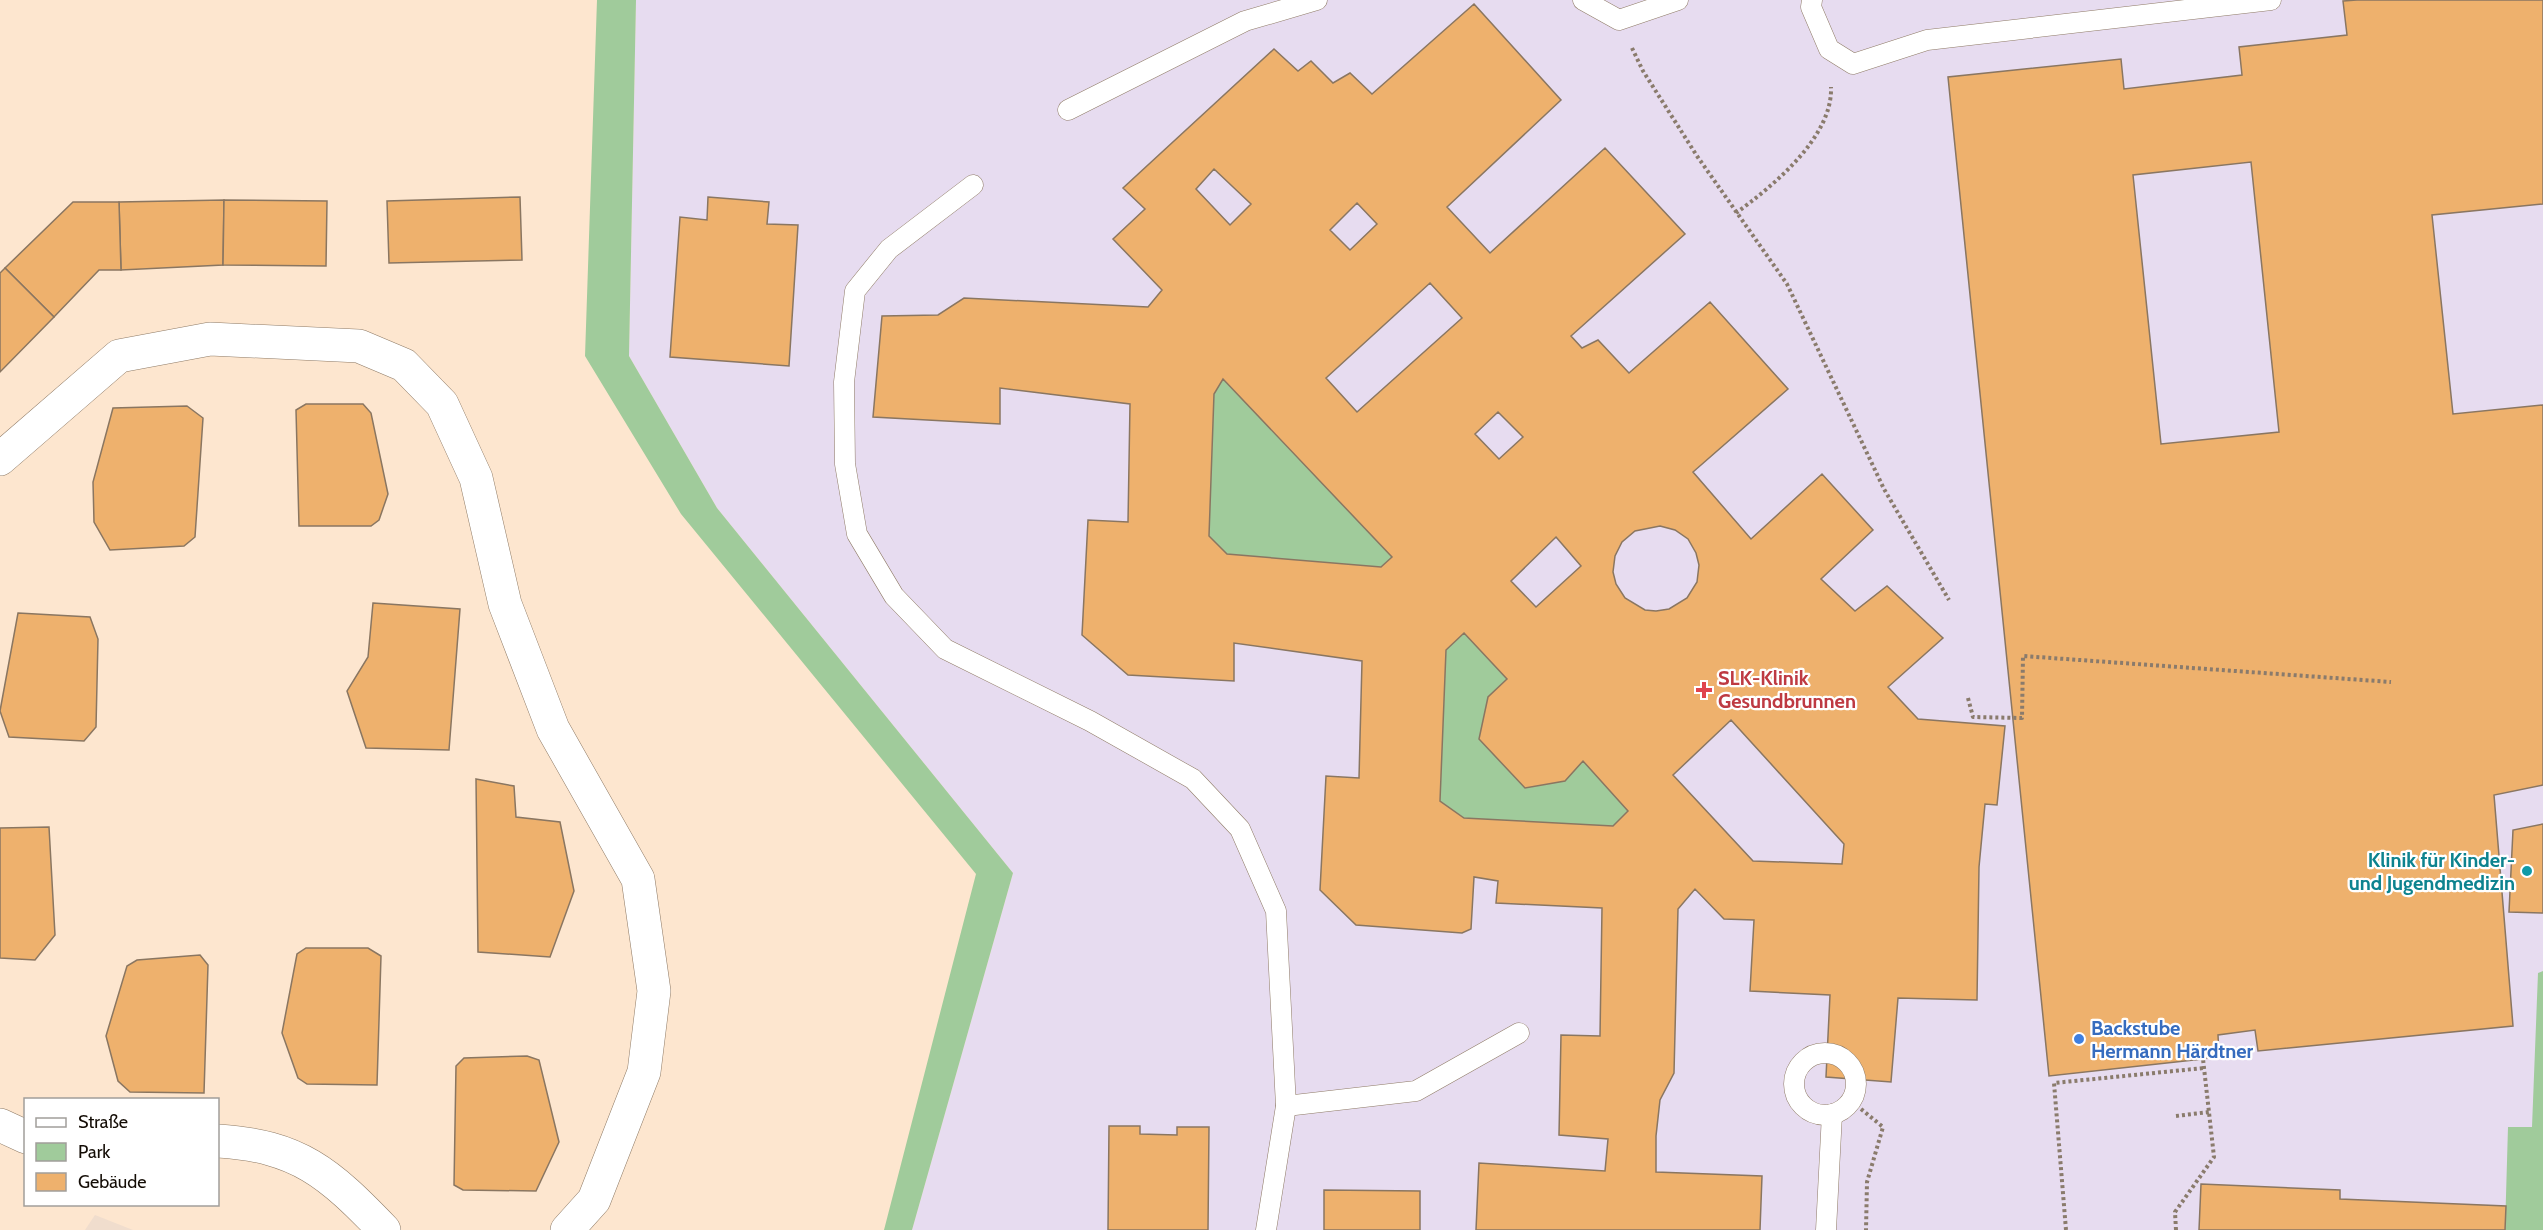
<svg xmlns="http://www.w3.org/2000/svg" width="2543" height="1230" viewBox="0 0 2543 1230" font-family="Cabin,sans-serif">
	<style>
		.commercial { fill: #f0ddcd }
		.medical { fill: #e7dcf0 }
		.green { fill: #a0cb9b }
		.building { fill: #eeb16d; stroke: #8a7661; stroke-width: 1.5; fill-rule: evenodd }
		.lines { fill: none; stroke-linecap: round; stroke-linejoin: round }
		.service-casing { stroke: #8f7b66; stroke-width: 21 }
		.minor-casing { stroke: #8f7b66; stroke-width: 34 }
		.path { stroke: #8a7b6c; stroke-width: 4; stroke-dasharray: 3 3; stroke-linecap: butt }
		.service { stroke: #fff; stroke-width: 20 }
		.minor { stroke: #fff; stroke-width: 33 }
		.health-dot { fill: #e0444e; stroke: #fff; stroke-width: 2 }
		.culture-dot { fill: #0f9aa8; stroke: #fff; stroke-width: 2 }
		.shop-dot { fill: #3f7fe0; stroke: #fff; stroke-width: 2 }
		.labels { text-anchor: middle; stroke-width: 4.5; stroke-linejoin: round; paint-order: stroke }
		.health-label { font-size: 20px; font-weight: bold; fill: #be3a42; stroke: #fff; text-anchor: start }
		.culture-label { font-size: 20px; font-weight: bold; fill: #0d838f; stroke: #fff; text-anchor: end }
		.shop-label { font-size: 20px; font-weight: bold; fill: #366cbe; stroke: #fff; text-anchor: start }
	</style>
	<rect width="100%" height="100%" fill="#fde6cf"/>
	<path class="commercial" d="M95,1215l38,15h-48z"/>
	<path class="medical" d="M636,0h1907v1230h-1631l101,-357 -296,-365 -88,-152z"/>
	<g class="green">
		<path d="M597,0h39l-7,356 88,152 296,365 -101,357h-28l92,-356 -295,-360 -96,-158z"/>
		<path d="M1223,379l169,178 -11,10 -154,-13 -18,-18 5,-142z"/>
		<path d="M1464,633l43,46 -19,18 -9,42 46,49 39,-7 19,-20 45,50 -15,15 -149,-8 -24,-17 6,-151z"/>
		<path d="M2543,971v259h-38l3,-103h24l6,-154z"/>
	</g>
	<g class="building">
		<path d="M2357,0h186v204l-111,11 21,199 90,-9v380l-49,10 19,231 -255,25 -3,-21 -37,5 1,20 -16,4 -154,17 -101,-999 173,-18 3,30 118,-14 -3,-28 108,-12 -4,-34zM2251,162l28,270 -118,12 -28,-269z"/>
		<path d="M1474,4l87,96 -114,107 43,46 115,-105 80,86 -114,102 11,12 16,-8 31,33 81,-71 78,87 -95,83 58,67 71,-65 51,56 -52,49 34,32 32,-25 56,52 -55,49 30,32 87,7 -8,79 -12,-1 -6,63 -2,133 -79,-2 -7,84 -65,-5 4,-82 -80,-4 4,-71 -30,-1 -29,-30 -17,20 -4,164 -14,27 -4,36v36l106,4 -2,54h-284l3,-67 126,8 3,-32 -49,-4 2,-100 39,1 2,-128 -106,-5 2,-22 -24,-4 -3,52 -9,4 -106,-8 -36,-35 6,-114 33,2 3,-117 -128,-18v38l-106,-6 -46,-40 6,-115 40,2 2,-118 -130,-16v36l-127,-7 9,-101 56,-1 26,-17 184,9 14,-17 -49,-51 32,-30 -22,-21 151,-139 24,22 13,-10 22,22 17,-10 22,21zM1214,169l37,35 -21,21 -34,-36zM1357,203l20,21 -27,26 -20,-20zM1430,283l32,35 -105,94 -31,-34zM1223,379l169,178 -11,10 -154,-13 -18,-18 5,-142zM1498,412l25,25 -24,22 -24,-25zM1660,526l15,4 13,9 8,14 3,12 -2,17 -10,16 -18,11 -13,2 -11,-1 -20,-12 -9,-14 -3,-12 2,-16 7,-14 13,-11zM1556,537l25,29 -45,41 -25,-26zM1464,633l43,46 -19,18 -9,42 46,49 40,-7 18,-20 45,50 -15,15 -149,-8 -24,-17 6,-151zM1731,720l113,124 -2,20 -89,-3 -80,-86z"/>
		<path d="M520,197l2,63 -133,3 -2,-62z"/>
		<path d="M708,197l61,5 -2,22 31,1 -9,141 -119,-9 10,-140 27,3z"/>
		<path d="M224,200l-1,65 -102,5 -2,-68z"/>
		<path d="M224,200l103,1 -1,65 -103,-1z"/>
		<path d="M73,202h46l2,68h-22l-45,47 -49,-49z"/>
		<path d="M5,268l49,49 -54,55v-99z"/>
		<path d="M306,404h57l8,9 17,81 -9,26 -8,6h-72l-3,-116z"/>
		<path d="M187,406l16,12 -8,119 -11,9 -74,4 -16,-28 -1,-40 20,-74z"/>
		<path d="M373,603l87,6 -11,141 -83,-2 -19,-57 21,-34z"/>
		<path d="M18,613l72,4 8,22 -2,88 -12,14 -75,-4 -9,-26z"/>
		<path d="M476,779l38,7 2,31 44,5 14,69 -24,66 -72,-5z"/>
		<path d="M2543,824v89l-34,-1 4,-82z"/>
		<path d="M49,827l6,108 -20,25 -35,-2v-130z"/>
		<path d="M306,948h62l13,8 -4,129 -70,-1 -9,-6 -16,-45 15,-79z"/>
		<path d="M200,955l8,10 -4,128 -74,-1 -12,-11 -12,-45 21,-70 10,-6z"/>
		<path d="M527,1056l12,4 20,82 -23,49 -73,-1 -9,-5 2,-119 8,-8z"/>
		<path d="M1109,1126h31v8l37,1v-8h32l-1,103h-100z"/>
		<path d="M2201,1184l139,6v9l166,7 -1,24h-306z"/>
		<path d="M1324,1190l96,1v39h-96z"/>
	</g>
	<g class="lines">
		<g class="service-casing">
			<g id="service">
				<path d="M1583,0l36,20 59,-20"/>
				<path d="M1812,0l-1,7 18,42 24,15 74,-24 344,-40"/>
				<path d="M1068,110l177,-89 72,-21"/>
				<path d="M973,185l-84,64 -34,42 -11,91 1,82 12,70 37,62 51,53 145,72 103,58 47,50 36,82 10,195 -20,124"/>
				<circle cx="1825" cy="1084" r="31"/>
				<path d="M1286,1106l130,-15 103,-58"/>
				<path d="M1826,1230l6,-116"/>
			</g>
		</g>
		<g class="minor-casing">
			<g id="minor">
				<path d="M0,459l119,-103 91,-17 149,7 45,19 38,39 34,74 29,126 48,125 85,150 16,112 -10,81 -50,128 -27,30"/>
				<path d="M0,1125l26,12"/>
				<path d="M218,1141c81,5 111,32 166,89"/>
			</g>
		</g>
		<g class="path">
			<path d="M1632,48l11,23 54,85 90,128 97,205 65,111"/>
			<path d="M1736,213c37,-27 97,-76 95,-126"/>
			<path d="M1968,698l5,19 49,1 1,-62 368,26"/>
			<path d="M1861,1109l22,18 -16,55 -1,48"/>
			<path d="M2176,1116l33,-4"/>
			<path d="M2066,1230l-12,-147 150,-15"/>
			<path d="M2176,1230l-1,-18 39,-55 -11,-98"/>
		</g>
		<use href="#service" class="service"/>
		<use href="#minor" class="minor"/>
	</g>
	<path class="health-dot" d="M1701 681h6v6h6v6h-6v6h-6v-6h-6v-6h6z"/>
	<circle class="culture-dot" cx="2527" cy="871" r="6"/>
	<circle class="shop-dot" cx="2079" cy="1039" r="6"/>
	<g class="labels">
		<g class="health-label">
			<text x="1718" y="685">SLK-Klinik<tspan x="1718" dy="23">Gesundbrunnen</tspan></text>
		</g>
		<g class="culture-label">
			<text x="2515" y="867">Klinik für Kinder-<tspan x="2515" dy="23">und Jugendmedizin</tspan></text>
		</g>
		<g class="shop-label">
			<text x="2091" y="1035">Backstube<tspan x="2091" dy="23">Hermann Härdtner</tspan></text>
		</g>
	</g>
	<rect x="24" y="1098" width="195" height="108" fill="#ffffff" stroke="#a19e9b" stroke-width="1.5"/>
	<rect x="36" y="1118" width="30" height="9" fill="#ffffff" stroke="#a19e9b" stroke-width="1.5"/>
	<text x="78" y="1128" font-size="18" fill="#140d06">Straße</text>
	<rect x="36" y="1143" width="30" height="18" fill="#a0cb9b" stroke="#a19e9b" stroke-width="1.5"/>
	<text x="78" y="1158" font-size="18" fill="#140d06">Park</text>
	<rect x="36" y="1173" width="30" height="18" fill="#eeb16d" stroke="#a19e9b" stroke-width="1.5"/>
	<text x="78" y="1188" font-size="18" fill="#140d06">Gebäude</text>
</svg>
